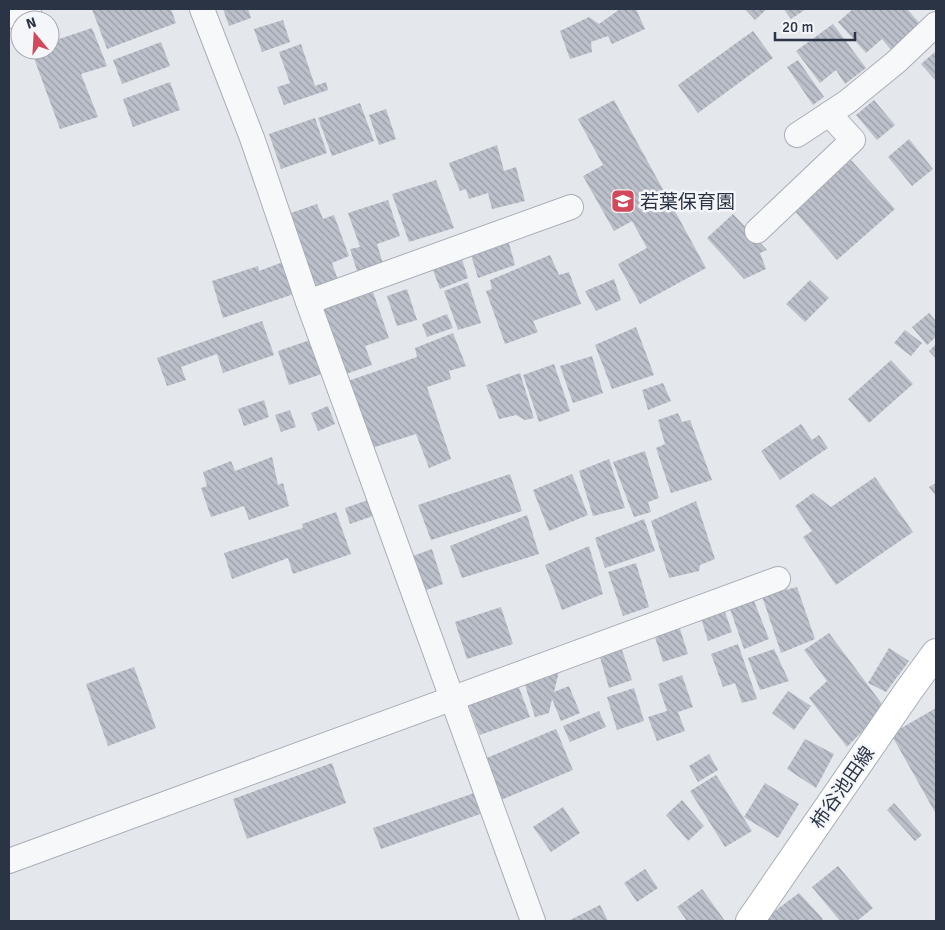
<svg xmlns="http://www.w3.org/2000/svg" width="945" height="930" viewBox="0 0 945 930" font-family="Signika,'Noto Sans JP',sans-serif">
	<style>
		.building { fill: url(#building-back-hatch) }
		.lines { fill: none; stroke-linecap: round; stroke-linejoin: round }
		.street-casing { stroke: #a9aeb7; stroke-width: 26 }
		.secondary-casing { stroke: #a9aeb7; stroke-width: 30 }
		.street { stroke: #f7f8fa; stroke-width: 24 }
		.secondary { stroke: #fff; stroke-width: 28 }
		.labels { text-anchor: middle; stroke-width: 5; stroke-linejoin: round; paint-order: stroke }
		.poi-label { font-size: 19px; fill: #2b3445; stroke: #f4f6f9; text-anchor: start }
		.street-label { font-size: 19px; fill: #2b3445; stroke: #f4f6f9 }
	</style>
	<defs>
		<pattern id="building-back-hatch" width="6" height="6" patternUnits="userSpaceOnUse" patternTransform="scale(1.25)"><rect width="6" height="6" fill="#bbc0ca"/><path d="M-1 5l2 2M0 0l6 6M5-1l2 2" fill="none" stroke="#989da6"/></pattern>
	</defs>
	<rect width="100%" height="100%" fill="#e4e7ec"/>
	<g class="building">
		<path d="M92,9h79l5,14 -69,26z"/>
		<path d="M223,9h25l3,9 -22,8z"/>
		<path d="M620,9h16l9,20 -33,15 -4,-8 -17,6 1,10 -22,7 -10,-28 29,-14 10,7z"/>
		<path d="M745,9h22l-12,11z"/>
		<path d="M784,9h22l-15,10z"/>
		<path d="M853,9h54l14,16 -29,26 -10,-12 -16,14 -28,-31z"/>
		<path d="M283,20l7,22 -28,10 -8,-23z"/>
		<path d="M833,24l33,44 -21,16 -9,-14 -16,13 -24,-32z"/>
		<path d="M92,28l15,38 -26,8 17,43 -38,12 -29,-79h19v-8z"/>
		<path d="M753,31l20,27 -75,55 -20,-28z"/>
		<path d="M161,42l9,24 -48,18 -9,-24z"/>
		<path d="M301,44l14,42 11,-4 2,8 -44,15 -7,-18 13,-4 -11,-31z"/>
		<path d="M936,51v30l-15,-17z"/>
		<path d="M798,60l26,37 -11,8 -26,-38z"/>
		<path d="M170,82l10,28 -47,17 -10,-28z"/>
		<path d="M614,100l92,168 -66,36 -22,-40 29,-16 -15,-27 -18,10 -31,-55 20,-11 -25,-46z"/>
		<path d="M874,100l21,25 -18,15 -21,-25z"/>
		<path d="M360,103l14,38 -42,15 -14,-38z"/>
		<path d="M386,109l10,30 -17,6 -10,-30z"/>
		<path d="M315,118l12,35 -46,16 -12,-35z"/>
		<path d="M909,139l24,30 -21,17 -24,-29z"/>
		<path d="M497,145l7,26 12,-4 9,34 -33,8 -4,-16 -19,6 -3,-10 -6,2 -11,-28z"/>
		<path d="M851,160l44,49 -58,51 -43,-50z"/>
		<path d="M436,180l18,48 -45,14 -17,-48z"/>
		<path d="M388,200l12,36 -23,8 7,23 -26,7 -8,-25 10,-2 -12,-34z"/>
		<path d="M317,204l6,15 11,-4 15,41 -17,7 6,17 -26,9 -27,-74z"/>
		<path d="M733,214l34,36 -7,3 6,16 -22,10 -37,-41z"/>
		<path d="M508,240l7,25 -37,13 -7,-23z"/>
		<path d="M460,253l8,25 -28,11 -9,-24z"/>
		<path d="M550,255l9,20 10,-3 12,32 -48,17 5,11 -33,12 -19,-53 6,-2 -2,-9z"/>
		<path d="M283,262l11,32 -71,24 -11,-37 46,-15 1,5z"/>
		<path d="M614,279l7,21 -25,11 -11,-20z"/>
		<path d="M810,280l19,18 -24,24 -19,-18z"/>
		<path d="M468,282l13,41 -23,7 -14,-39z"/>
		<path d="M407,289l10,31 -20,6 -10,-30z"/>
		<path d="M373,292l16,46 -24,8 7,19 -32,11 -22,-66z"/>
		<path d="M929,313l7,8v16l-9,8 -15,-18z"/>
		<path d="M447,314l6,14 -26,9 -5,-13z"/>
		<path d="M262,321l12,34 -51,18 -6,-19 -36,13 5,13 -19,6 -10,-28z"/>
		<path d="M636,327l18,48 -42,14 -17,-44z"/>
		<path d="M905,330l17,13 -11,13 -17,-13z"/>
		<path d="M453,333l13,33 -17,5 2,8 -24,8 24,72 -22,9 -13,-34 -44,14 -24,-67 69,-24 -2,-9z"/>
		<path d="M310,340l12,34 -33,11 -11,-34z"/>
		<path d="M936,344v15l-7,-8z"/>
		<path d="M592,356l11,37 -30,10 -13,-37z"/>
		<path d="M891,360l22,24 -44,39 -21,-24z"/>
		<path d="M554,364l16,47 -31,11 -16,-47z"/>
		<path d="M520,373l14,45 -9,2 -9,-5 -17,4 -13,-34z"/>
		<path d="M663,383l8,18 -23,9 -6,-20z"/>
		<path d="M264,400l5,17 -25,9 -6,-17z"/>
		<path d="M328,406l7,18 -17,7 -7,-18z"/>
		<path d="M290,410l6,17 -15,5 -6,-17z"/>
		<path d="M678,413l4,9 8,-2 22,60 -41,13 -15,-45 9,-4 -7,-24z"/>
		<path d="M801,424l11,16 7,-5 9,13 -48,32 -19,-29z"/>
		<path d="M645,451l14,47 -11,4 3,10 -17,5 -21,-55z"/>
		<path d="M272,457l6,28 5,-2 6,23 -40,14 -5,-14 -33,11 -10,-29 6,-2 -4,-14 28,-11 4,10z"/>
		<path d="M609,459l16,49 -32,8 -14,-45z"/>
		<path d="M510,474l12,37 -91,29 -13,-35z"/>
		<path d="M572,474l16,41 -39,16 -16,-41z"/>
		<path d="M875,477l38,55 -77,53 -33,-48 9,-6 -17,-25 18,-13 18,14z"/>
		<path d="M936,483v13l-7,-9z"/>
		<path d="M368,500l5,16 -23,8 -5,-16z"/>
		<path d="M696,501l19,58 -15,6 -1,6 -30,7 -18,-57z"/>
		<path d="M336,512l15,42 -58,20 -5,-16 -56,21 -8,-26 79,-25 -1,-4z"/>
		<path d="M527,515l12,39 -77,24 -12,-32z"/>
		<path d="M644,519l11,32 -50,17 -10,-30z"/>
		<path d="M589,546l14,48 -41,16 -17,-45z"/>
		<path d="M432,549l11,35 -19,7 -14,-34z"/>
		<path d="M636,563l13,44 -26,9 -15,-44z"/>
		<path d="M797,587l18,52 -34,14 -19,-57z"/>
		<path d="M754,601l15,38 -25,10 -14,-40z"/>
		<path d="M501,607l12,37 -46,15 -12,-37z"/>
		<path d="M724,609l8,23 -24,9 -7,-23z"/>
		<path d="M679,626l9,28 -25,8 -9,-28z"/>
		<path d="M829,633l56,75 -38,39 -38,-49 18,-17 -23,-31z"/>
		<path d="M738,644l19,55 -15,4 -7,-20 -12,4 -12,-33z"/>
		<path d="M621,647l11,33 -23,8 -10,-34z"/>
		<path d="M889,648l20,13 -23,31 -18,-9z"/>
		<path d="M774,649l15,32 -29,9 -12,-32z"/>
		<path d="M134,667l22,61 -48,18 -22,-62z"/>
		<path d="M559,671l-5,21 15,-6 11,27 -19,8 -9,-22 -3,14 -14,4 -11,-35z"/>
		<path d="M682,675l11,32 -15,5 7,19 -28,10 -9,-24 19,-6 -9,-27z"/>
		<path d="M518,685l12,32 -50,18 -12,-31z"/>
		<path d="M634,688l10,33 -27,9 -10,-33z"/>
		<path d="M788,691l23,15 -17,24 -22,-17z"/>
		<path d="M936,708v106l-45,-80z"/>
		<path d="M599,711l7,16 -36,15 -7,-16z"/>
		<path d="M556,729l17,41 -72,30 -17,-41z"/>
		<path d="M805,739l29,15 -18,34 -29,-19z"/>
		<path d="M709,754l9,16 -20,12 -9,-16z"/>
		<path d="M332,763l14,40 -99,36 -14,-40z"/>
		<path d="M716,775l36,56 -27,16 -35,-56z"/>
		<path d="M765,783l34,21 -21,34 -34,-21z"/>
		<path d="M480,791l6,21 -105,37 -8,-21z"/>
		<path d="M682,800l22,26 -16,15 -22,-26z"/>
		<path d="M894,803l28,32 -7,6 -28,-31z"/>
		<path d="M563,807l17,26 -29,19 -18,-25z"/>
		<path d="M838,866l35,42 -16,13h-17l-28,-34z"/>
		<path d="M645,869l13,19 -21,14 -13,-19z"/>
		<path d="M702,889l23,32h-38l-10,-14z"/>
		<path d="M799,893l24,26 -3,2h-55l-1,-2z"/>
		<path d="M600,905l8,16h-40z"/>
	</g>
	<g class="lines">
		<g class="street-casing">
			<g id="street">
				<path d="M202,9l50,129 56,164 225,619"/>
				<path d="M9,16l20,-7"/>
				<path d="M797,135l50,-33 49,-40 40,-38"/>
				<path d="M757,231l96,-91 -24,-26"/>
				<path d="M308,302l263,-95"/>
				<path d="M9,861l769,-282"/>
			</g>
		</g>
		<g class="secondary-casing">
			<path id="secondary" d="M750,921l159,-231 27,-37"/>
		</g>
		<use href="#street" class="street"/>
		<use href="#secondary" class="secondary"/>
	</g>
	<defs>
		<g id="school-square" transform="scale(1.25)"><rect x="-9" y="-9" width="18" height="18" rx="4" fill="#d1495b" stroke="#f4f6f9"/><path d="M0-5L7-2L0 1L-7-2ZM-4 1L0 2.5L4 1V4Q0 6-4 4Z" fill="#fff"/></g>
	</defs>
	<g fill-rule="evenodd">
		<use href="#school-square" x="623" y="201"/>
	</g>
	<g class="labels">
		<g class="poi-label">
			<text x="640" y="208">若葉保育園</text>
		</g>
		<g class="street-label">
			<text transform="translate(842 787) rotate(-55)" y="7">柿谷池田線</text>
		</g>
	</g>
	<rect width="945" height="930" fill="none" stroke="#2b3445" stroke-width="20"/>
	<g transform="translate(35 35) rotate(342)"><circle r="24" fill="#f4f6f9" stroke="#a4a8b1"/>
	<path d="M0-4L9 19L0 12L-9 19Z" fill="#d1495b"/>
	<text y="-8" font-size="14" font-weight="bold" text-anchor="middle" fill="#2b3445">N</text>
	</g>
	<path d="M775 32v8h80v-8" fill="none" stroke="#2b3445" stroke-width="2.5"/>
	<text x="782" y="32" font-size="15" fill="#2b3445" stroke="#f4f6f9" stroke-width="4" paint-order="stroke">20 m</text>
</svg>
